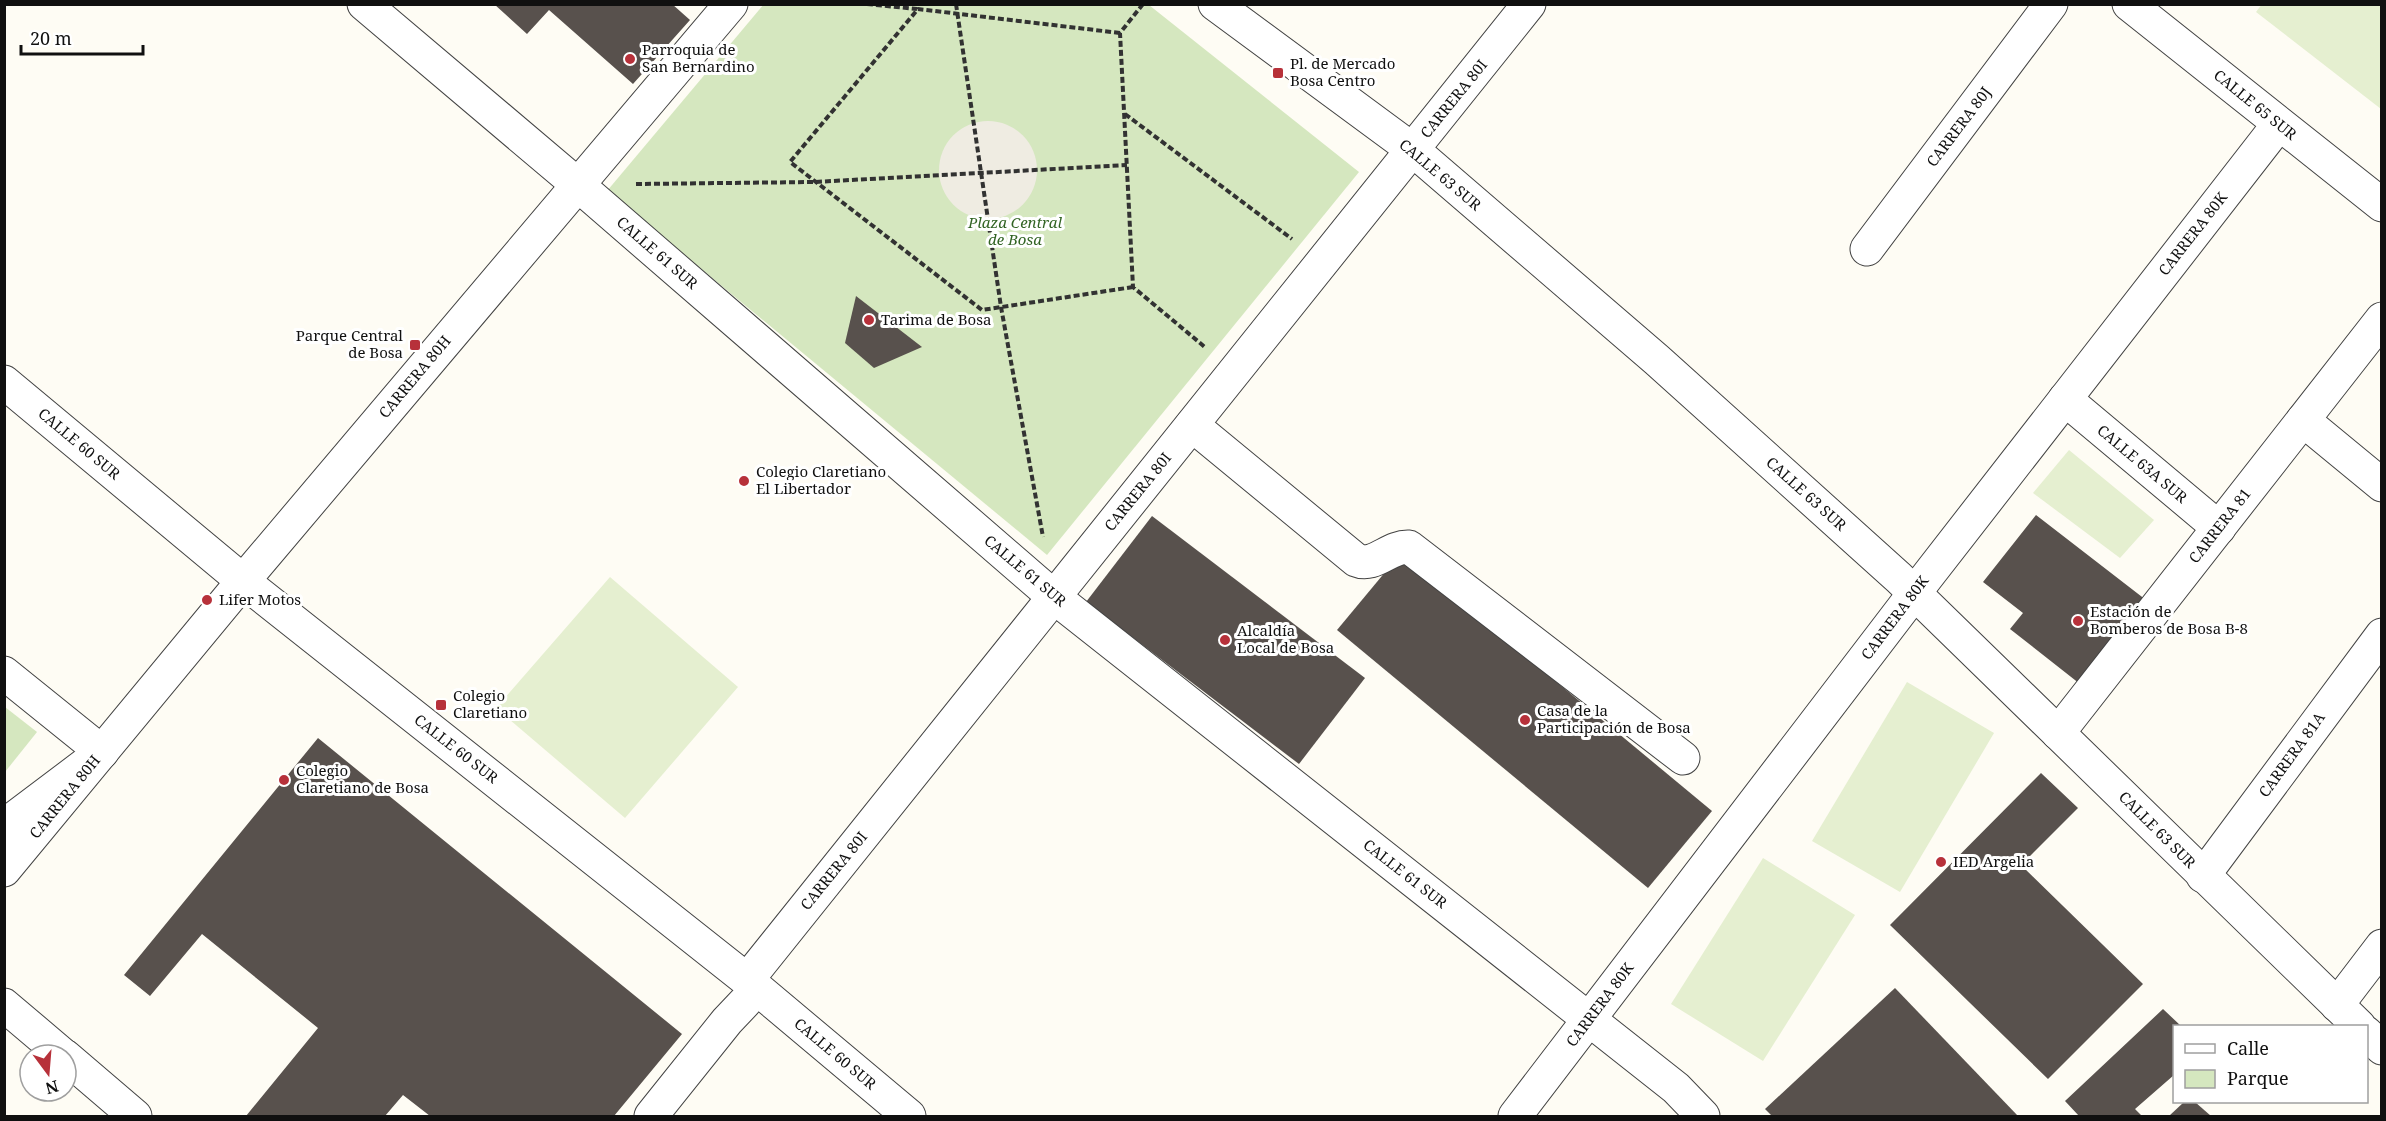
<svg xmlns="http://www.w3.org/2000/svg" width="2386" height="1121" viewBox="0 0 2386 1121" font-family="'Noto Serif',serif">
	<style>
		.green { fill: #d5e7bf }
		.pitch { fill: #e5efd0 }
		.plaza { fill: #efece2 }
		.building { fill: #58514d }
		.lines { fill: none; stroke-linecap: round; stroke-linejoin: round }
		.minor-casing { stroke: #434343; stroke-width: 35 }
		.path { stroke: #323232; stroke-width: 4; stroke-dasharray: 6 3; stroke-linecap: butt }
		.minor { stroke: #fff; stroke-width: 33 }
		.poi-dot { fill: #b7313a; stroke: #fff; stroke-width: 2 }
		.labels { text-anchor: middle; stroke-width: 6; stroke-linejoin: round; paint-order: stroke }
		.poi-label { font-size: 15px; fill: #101010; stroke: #fff; text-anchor: start }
		.street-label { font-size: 15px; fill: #101010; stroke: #fff }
		.park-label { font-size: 15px; font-style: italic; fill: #326424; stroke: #fff }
	</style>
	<rect width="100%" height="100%" fill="#fefcf4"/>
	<g class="green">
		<path d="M764,4l385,1 210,167 -312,383 -440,-364z"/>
		<path d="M5,707l32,25 -32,40z"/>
	</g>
	<g class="pitch">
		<path d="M2262,4l119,1v104l-125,-97z"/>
		<path d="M2069,450l85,70 -34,38 -87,-65z"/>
		<path d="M610,577l128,110 -113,131 -129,-110z"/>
		<path d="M1907,682l87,51 -94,159 -88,-51z"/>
		<path d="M1763,858l92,57 -92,146 -92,-57z"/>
	</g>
	<circle class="plaza" cx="988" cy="170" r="49"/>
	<g class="building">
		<path d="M494,4h178l18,16 -57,64 -84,-74 -22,24z"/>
		<path d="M856,296l66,51 -48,21 -29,-25z"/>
		<path d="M2036,515l110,85 -66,84 -70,-55 13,-16 -40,-31z"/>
		<path d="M1152,516l213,162 -66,86 -213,-162z"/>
		<path d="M1401,553l311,258 -64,77 -311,-258z"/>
		<path d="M318,738l364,296 -68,82h-184l-27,-21 -18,21h-139l72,-88 -116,-94 -52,62 -26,-21z"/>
		<path d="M2041,773l37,35 -57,57 122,119 -95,95 -158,-154z"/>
		<path d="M1895,988l123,128h-246l-7,-7z"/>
		<path d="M2163,1009l18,17h-7v49l-39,34 7,7h-63l-14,-15z"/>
		<path d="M2184,1102h11l16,14h-42z"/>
	</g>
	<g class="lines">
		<g class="minor-casing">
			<g id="minor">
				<path d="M364,4l214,181 476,412 622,491 27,28"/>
				<path d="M1215,4l198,146 244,210 242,218 460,448"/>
				<path d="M2129,4l253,201"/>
				<path d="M1867,249l184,-245"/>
				<path d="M4,382l239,199 504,399 162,136"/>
				<path d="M2065,399l154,129"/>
				<path d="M2303,420l79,65"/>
				<path d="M1192,425l164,135c19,8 33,-14 53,-13l274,211"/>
				<path d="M4,673l98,79 -98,74"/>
				<path d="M2058,733l324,-414"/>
				<path d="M4,870l239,-289 488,-577"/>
				<path d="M2203,876l179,-241"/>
				<path d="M747,980l782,-976"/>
				<path d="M4,1005l59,50"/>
				<path d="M2337,1005l45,-59"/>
				<path d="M2366,1033l16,15"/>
				<path d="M66,1057l69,59"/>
				<path d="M651,1116l76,-95 18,-19"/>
				<path d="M1515,1116l411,-538 353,-454"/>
			</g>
		</g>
		<g class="path">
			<path d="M867,4l50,5"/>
			<path d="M956,4l45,303 42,230"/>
			<path d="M1143,4l-23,29 13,254 73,61"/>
			<path d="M1120,33l-202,-24 -128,153 192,148 151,-23"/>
			<path d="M1125,114l167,125"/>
			<path d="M636,184l178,-2 313,-17"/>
		</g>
		<use href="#minor" class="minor"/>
	</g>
	<g class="poi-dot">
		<circle cx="630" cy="59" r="6"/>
		<rect x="1272" y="67" width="12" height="12" rx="3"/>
		<circle cx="869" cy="320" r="6"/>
		<rect x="409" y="339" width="12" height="12" rx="3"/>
		<circle cx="744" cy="481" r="6"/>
		<circle cx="207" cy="600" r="6"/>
		<circle cx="2078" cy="621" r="6"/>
		<circle cx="1225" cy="640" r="6"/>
		<rect x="435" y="699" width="12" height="12" rx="3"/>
		<circle cx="1525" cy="720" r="6"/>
		<circle cx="284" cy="780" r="6"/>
		<circle cx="1941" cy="862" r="6"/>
	</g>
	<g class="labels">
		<g class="poi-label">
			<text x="642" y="55">Parroquia de<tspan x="642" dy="17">San Bernardino</tspan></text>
			<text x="1290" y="69">Pl. de Mercado<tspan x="1290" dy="17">Bosa Centro</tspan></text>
			<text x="881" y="325">Tarima de Bosa</text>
			<text x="403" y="341" text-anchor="end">Parque Central<tspan x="403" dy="17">de Bosa</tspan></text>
			<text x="756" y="477">Colegio Claretiano<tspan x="756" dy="17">El Libertador</tspan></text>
			<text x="219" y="605">Lifer Motos</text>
			<text x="2090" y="617">Estación de<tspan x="2090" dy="17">Bomberos de Bosa B-8</tspan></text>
			<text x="1237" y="636">Alcaldía<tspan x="1237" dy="17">Local de Bosa</tspan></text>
			<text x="453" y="701">Colegio<tspan x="453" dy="17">Claretiano</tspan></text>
			<text x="1537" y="716">Casa de la<tspan x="1537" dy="17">Participación de Bosa</tspan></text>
			<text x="296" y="776">Colegio<tspan x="296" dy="17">Claretiano de Bosa</tspan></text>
			<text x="1953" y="867">IED Argelia</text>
		</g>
		<g class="street-label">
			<text transform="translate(1454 99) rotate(-51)" y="5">CARRERA 80I</text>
			<text transform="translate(2255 105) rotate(39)" y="5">CALLE 65 SUR</text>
			<text transform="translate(1959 127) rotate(-53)" y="5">CARRERA 80J</text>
			<text transform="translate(1440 175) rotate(40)" y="5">CALLE 63 SUR</text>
			<text transform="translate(2193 234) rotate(-52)" y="5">CARRERA 80K</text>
			<text transform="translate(657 253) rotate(41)" y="5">CALLE 61 SUR</text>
			<text transform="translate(415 377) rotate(-50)" y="5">CARRERA 80H</text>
			<text transform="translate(79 444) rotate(40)" y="5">CALLE 60 SUR</text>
			<text transform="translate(2142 464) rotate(40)" y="5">CALLE 63A SUR</text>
			<text transform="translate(1138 492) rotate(-51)" y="5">CARRERA 80I</text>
			<text transform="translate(1806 494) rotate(42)" y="5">CALLE 63 SUR</text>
			<text transform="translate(2220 526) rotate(-52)" y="5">CARRERA 81</text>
			<text transform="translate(1025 571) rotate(40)" y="5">CALLE 61 SUR</text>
			<text transform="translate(1895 618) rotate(-53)" y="5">CARRERA 80K</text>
			<text transform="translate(456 749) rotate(38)" y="5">CALLE 60 SUR</text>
			<text transform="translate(2292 755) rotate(-54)" y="5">CARRERA 81A</text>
			<text transform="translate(65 797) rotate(-51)" y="5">CARRERA 80H</text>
			<text transform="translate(2157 830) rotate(45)" y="5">CALLE 63 SUR</text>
			<text transform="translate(834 871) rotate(-51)" y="5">CARRERA 80I</text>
			<text transform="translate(1405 874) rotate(38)" y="5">CALLE 61 SUR</text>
			<text transform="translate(1600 1005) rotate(-53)" y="5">CARRERA 80K</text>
			<text transform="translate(835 1054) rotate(40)" y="5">CALLE 60 SUR</text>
		</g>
		<g class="park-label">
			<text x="1015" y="228">Plaza Central<tspan x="1015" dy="17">de Bosa</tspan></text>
		</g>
	</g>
	<rect width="2386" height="1121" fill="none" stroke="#101010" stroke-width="12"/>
	<rect x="2173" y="1025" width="195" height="78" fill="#ffffff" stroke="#9f9f9f" stroke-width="1.5"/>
	<rect x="2185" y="1044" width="30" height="9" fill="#ffffff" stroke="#9f9f9f" stroke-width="1.5"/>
	<text x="2227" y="1055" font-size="18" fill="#101010">Calle</text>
	<rect x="2185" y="1070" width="30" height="18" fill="#d5e7bf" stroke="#9f9f9f" stroke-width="1.5"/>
	<text x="2227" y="1085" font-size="18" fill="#101010">Parque</text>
	<g transform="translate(48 1073) rotate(164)"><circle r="28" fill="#ffffff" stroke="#9f9f9f" stroke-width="1.5"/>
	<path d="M0-4.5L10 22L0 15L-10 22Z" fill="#b7313a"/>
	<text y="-9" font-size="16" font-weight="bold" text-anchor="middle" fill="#101010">N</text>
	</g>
	<path d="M21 45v9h122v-9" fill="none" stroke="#101010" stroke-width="3"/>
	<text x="30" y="45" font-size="18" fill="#101010" stroke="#ffffff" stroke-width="4.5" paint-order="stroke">20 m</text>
</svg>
